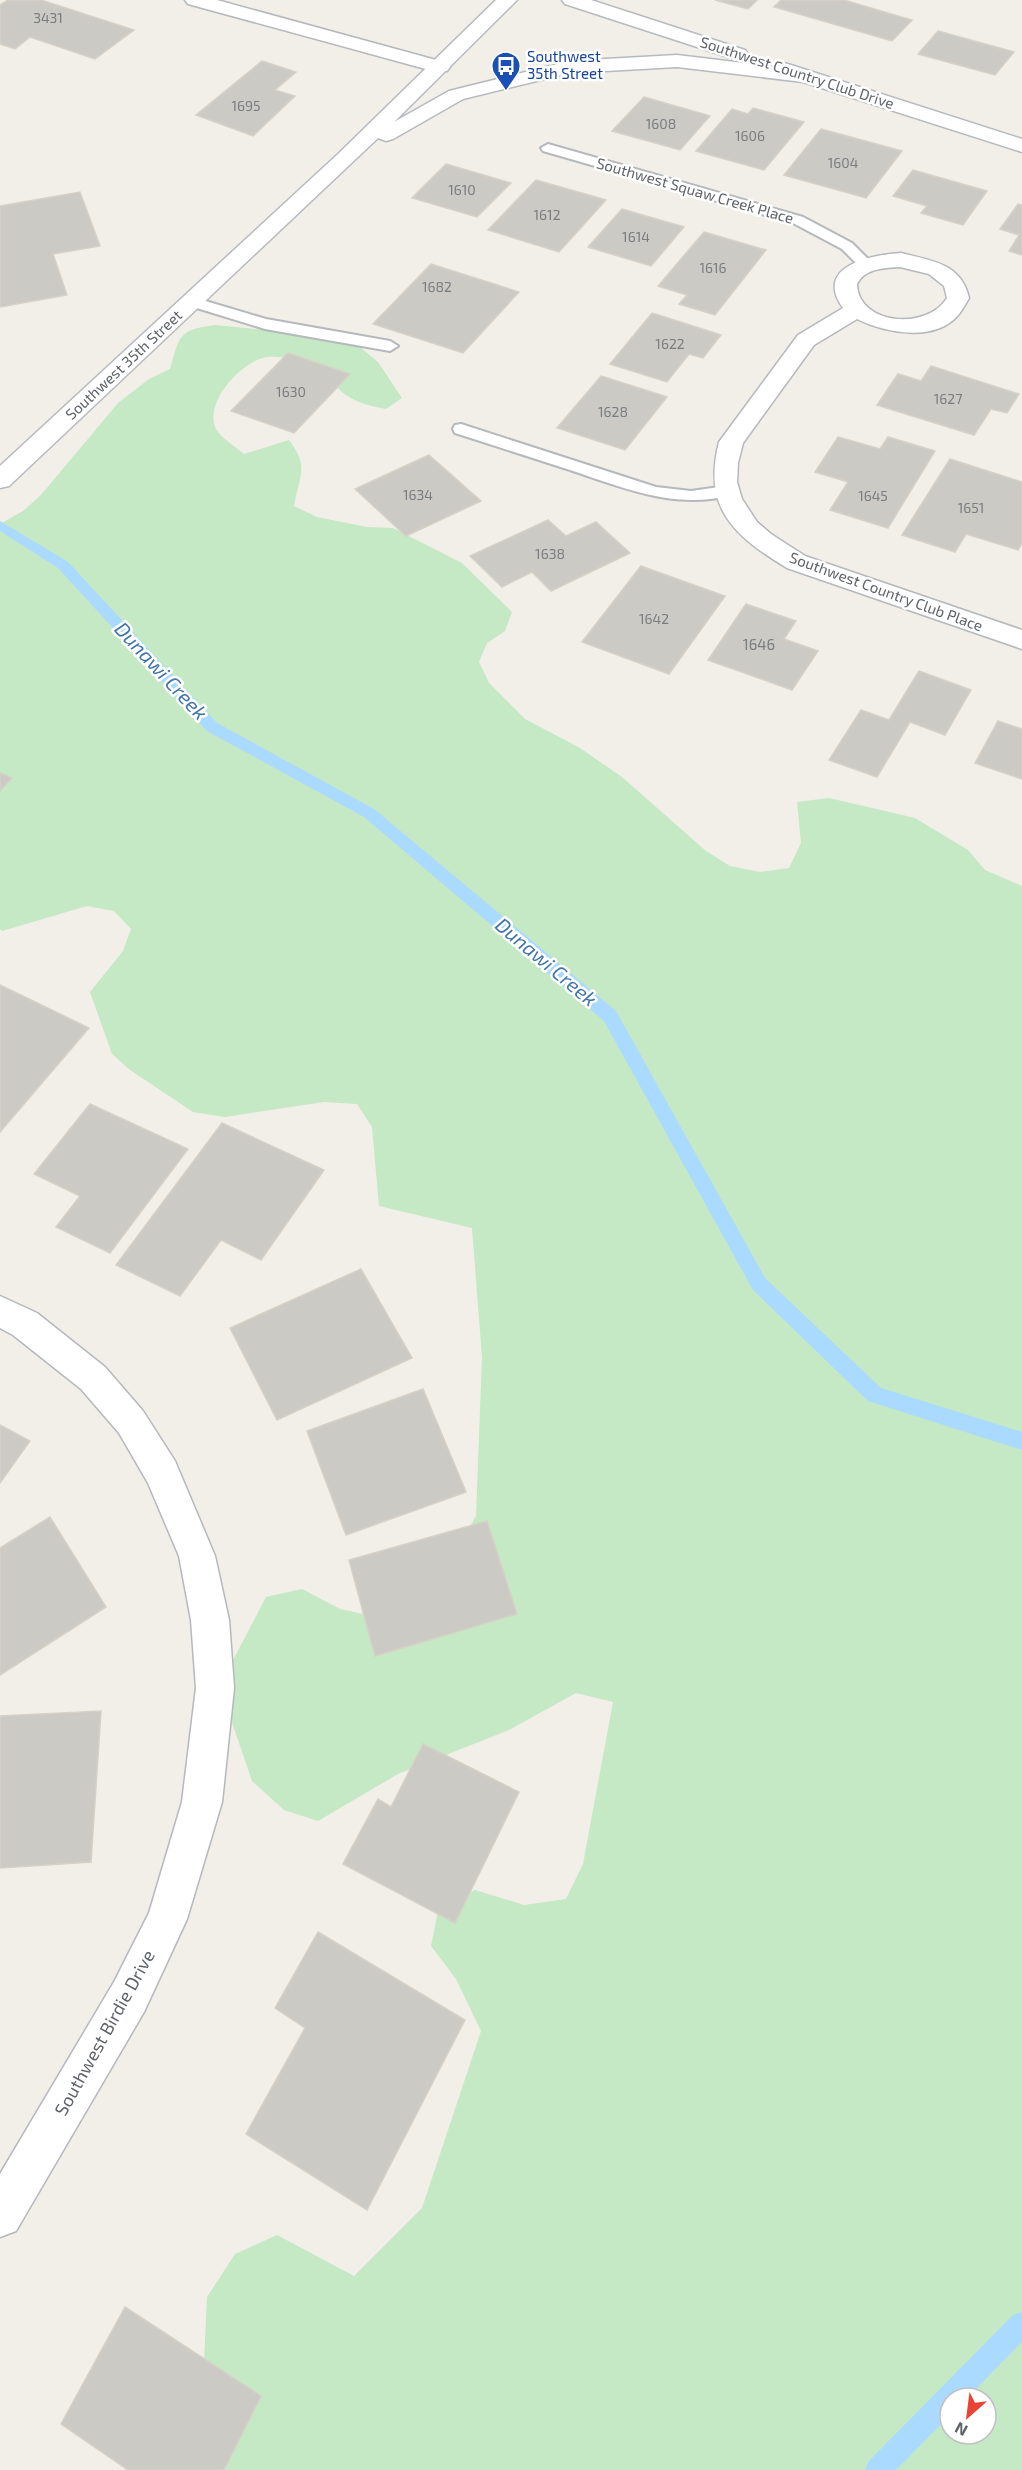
<svg xmlns="http://www.w3.org/2000/svg" width="1022" height="2470" viewBox="0 0 1022 2470" font-family="'Exo 2',sans-serif">
	<style>
		.green { fill: #c5e8c5; fill-rule: evenodd }
		.lines { fill: none; stroke-linecap: round; stroke-linejoin: round }
		.stream { fill: #aadaff; fill-rule: evenodd }
		.building { fill: #cccac5; stroke: #d6d1c6; stroke-width: 1.5 }
		.lane-casing { stroke: #b5b8bc; stroke-width: 4 }
		.street-casing { stroke: #b5b8bc; stroke-width: 3 }
		.secondary-casing { stroke: #b6babf; stroke-width: 3 }
		.lane { fill: #fff; fill-rule: evenodd }
		.street { fill: #fff; fill-rule: evenodd }
		.secondary { fill: #fff; fill-rule: evenodd }
		.labels { text-anchor: middle; stroke-width: 5; stroke-linejoin: round; paint-order: stroke }
		.far-number-label { font-size: 14px; fill: #7a7d7f }
		.far-transit-label { font-size: 15px; fill: #164399; stroke: #fff; text-anchor: start }
		.far-street-label { font-size: 15px; fill: #5f6368; stroke: #fff }
		.number-label { font-size: 15px; fill: #7a7d7f }
		.street-label { font-size: 18px; fill: #5f6368; stroke: #fff }
		.water-label { font-size: 20px; font-style: italic; fill: #4174aa; stroke: #fff }
	</style>
	<rect width="100%" height="100%" fill="#f1efe8"/>
	<path class="green" d="M215,325l123,12 23,11 17,14 24,36 -16,11c-43,-7 -47,-21 -77,-49 -14,-1 -29,-4 -42,-3 -25,3 -64,46 -51,72 5,9 20,18 28,25l45,-14c21,28 10,35 5,66l23,11 50,10 26,1 69,35 50,49 -7,19 -18,12 -8,19 10,21 36,36 55,29 42,29 84,74 24,15 30,6 29,-4 12,-25 -4,-41 32,-4 86,20 53,32 17,20 37,16v1584h-849l29,-64 5,-109 28,-43 42,-19 77,41 68,-68 59,-177 -25,-52 -25,-33 8,-40 36,-16 49,15 42,-6 17,-35 30,-162 -37,-9 -67,37 -111,44 -80,47 -34,-11 -32,-29 -27,-79 5,-36 36,-69 36,-8 38,20 37,8 65,-41 34,-60 6,-159 -10,-129 -93,-22 -7,-79 -15,-23 -33,-2 -99,15 -32,-5 -63,-42 -18,-16 -22,-62 33,-41 8,-22 -17,-18 -27,-5 -85,25 -2,-2v-405l23,-13 18,-16 77,-92 31,-24 21,-10c10,-34 8,-39 45,-44zM950,2398h36v36h-36z"/>
	<g class="lines">
		<g class="stream">
			<path d="M0,521l68,41 149,161 157,86 242,202 149,267 116,110 141,44v18l-154,-49 -115,-111 -149,-269 -240,-204 -157,-86 -149,-163 -58,-37z"/>
			<path d="M1022,2312v30l-55,56h-17v17l-54,55h-31l4,-9 144,-146z"/>
		</g>
	</g>
	<g class="building">
		<path d="M8,0h33l93,30 -39,29 -65,-22 -15,12 -15,-5v-39z"/>
		<path d="M715,0h42l-9,9z"/>
		<path d="M781,0h63l68,20 -20,21 -118,-34z"/>
		<path d="M938,31l76,21 -19,23 -77,-21z"/>
		<path d="M262,61l34,11 -21,18 20,6 -42,40 -57,-21z"/>
		<path d="M644,97l66,19 -30,34 -68,-19z"/>
		<path d="M753,108l51,14 -40,48 -68,-19 36,-42 16,5z"/>
		<path d="M821,129l81,22 -36,47 -82,-23z"/>
		<path d="M446,164l65,19 -34,34 -65,-19z"/>
		<path d="M913,170l74,21 -24,34 -42,-12 6,-7 -34,-10z"/>
		<path d="M536,180l70,20 -47,52 -71,-22z"/>
		<path d="M80,192l20,54 -47,8 14,41 -67,12v-101z"/>
		<path d="M1018,204l4,1v50l-13,-4 10,-16 -19,-6z"/>
		<path d="M622,209l62,18 -33,39 -63,-19z"/>
		<path d="M704,232l62,18 -51,65 -36,-11 8,-9 -29,-9z"/>
		<path d="M431,264l88,28 -56,61 -90,-29z"/>
		<path d="M652,313l69,22 -18,23 -14,-4 -22,28 -57,-18z"/>
		<path d="M288,353l62,21 -56,59 -63,-22z"/>
		<path d="M931,366l88,28 -12,19 -16,-4 -17,26 -97,-30 21,-31 23,7z"/>
		<path d="M601,376l66,21 -42,53 -68,-22z"/>
		<path d="M838,437l42,12 8,-12 47,14 -47,77 -58,-18 18,-28 -33,-10z"/>
		<path d="M429,455l52,46 -75,35 -51,-47z"/>
		<path d="M950,459l72,23v61l-4,7 -52,-16 -11,18 -53,-17z"/>
		<path d="M548,520l18,16 30,-14 34,31 -79,38 -19,-19 -30,15 -32,-31z"/>
		<path d="M641,566l84,30 -56,78 -87,-32z"/>
		<path d="M746,604l50,17 -12,18 34,12 -26,39 -84,-30z"/>
		<path d="M919,671l52,19 -26,45 -35,-13 -33,55 -48,-17 32,-50 28,10z"/>
		<path d="M998,721l24,8v50l-47,-16z"/>
		<path d="M0,773l12,5 -12,13z"/>
		<path d="M0,985l89,43 -89,104z"/>
		<path d="M90,1104l98,45 -78,104 -54,-26 24,-31 -46,-22z"/>
		<path d="M222,1123l102,47 -63,90 -40,-20 -41,56 -64,-31z"/>
		<path d="M361,1269l51,89 -135,62 -47,-92z"/>
		<path d="M423,1389l43,103 -120,43 -39,-104z"/>
		<path d="M0,1425l30,16 -30,42z"/>
		<path d="M50,1517l56,90 -106,68v-127z"/>
		<path d="M487,1521l30,93 -142,42 -26,-96z"/>
		<path d="M101,1711l-10,151 -91,6v-152z"/>
		<path d="M423,1744l96,48 -64,131 -112,-59 35,-65 13,8z"/>
		<path d="M318,1932l147,88 -98,190 -121,-76 59,-106 -30,-20z"/>
		<path d="M125,2307l136,89 -37,74h-96l-67,-46z"/>
	</g>
	<g class="lines">
		<g class="lane-casing">
			<g id="lane">
				<path d="M548,144l255,73 49,26 22,22 -8,5 -5,-2 -19,-19 -49,-26 -250,-72 -2,-3z"/>
				<path d="M192,297l74,22 124,22 8,5 -8,5 -125,-22 -78,-24 -3,-3z"/>
				<path d="M461,424l195,63 35,4 35,-5 6,1 2,4 -2,4c-57,15 -108,-7 -162,-25 -38,-12 -77,-25 -115,-37l-2,-4 2,-4z"/>
			</g>
		</g>
		<g class="street-casing">
			<g id="street">
				<path d="M185,0h32l230,63 3,4 -3,4h-14l-245,-67z"/>
				<path d="M901,253c31,8 60,10 68,45 -3,5 -6,11 -10,16 -23,29 -74,19 -102,5l-43,26 -71,98 -5,20 -1,19 5,17 15,23 14,12 34,22 217,74v19l-235,-81c-53,-32 -85,-60 -68,-126l79,-107 45,-27c-30,-42 28,-53 58,-55zM900,267l29,7 15,12 3,12c-20,33 -89,27 -90,-14 8,-16 28,-16 43,-17z"/>
				<path d="M0,1296l37,17 68,54 38,44 32,50 40,95 14,64 5,68 -12,114 -35,117 -43,93 -128,219 -16,6v-63l114,-192 35,-69 33,-111 14,-114 -5,-68 -12,-64 -31,-73 -29,-50 -38,-44 -68,-54 -13,-7z"/>
			</g>
		</g>
		<g class="secondary-casing">
			<g id="secondary">
				<path d="M496,0h21l-123,122 55,-31 121,-30 107,-6 99,12 8,-4 7,2 231,74v13l-219,-70 -126,-15 -107,6 -107,26 -70,40 -7,2 -8,-3 -369,348 -9,2v-22l338,-312z"/>
				<path d="M562,0h29l154,50 3,4 -3,4h-14l-166,-54z"/>
			</g>
		</g>
		<use href="#lane" class="lane"/>
		<use href="#street" class="street"/>
		<use href="#secondary" class="secondary"/>
	</g>
	<defs>
		<g id="bus-pin" transform="scale(1.5)"><path d="M0 17L-7.5 6A9.5 9.5 0 1 1 7.5 6Z" fill="#1a4fb4" stroke="#fff"/><path d="M-5-6H5V4H4V6H2V4H-2V6H-4V4H-5ZM-3.5-4V0h7V-4ZM-3.5 1.2v1.5H-2V1.2ZM2 1.2v1.5H3.5V1.2Z" fill="#fff"/></g>
	</defs>
	<g fill-rule="evenodd">
		<use href="#bus-pin" x="506" y="66"/>
	</g>
	<g class="labels">
		<g class="far-number-label">
			<text x="48" y="23">3431</text>
			<text x="246" y="111">1695</text>
			<text x="661" y="129">1608</text>
			<text x="750" y="141">1606</text>
			<text x="843" y="168">1604</text>
			<text x="462" y="195">1610</text>
			<text x="547" y="220">1612</text>
			<text x="636" y="242">1614</text>
			<text x="713" y="273">1616</text>
			<text x="437" y="292">1682</text>
			<text x="670" y="349">1622</text>
			<text x="291" y="397">1630</text>
			<text x="948" y="404">1627</text>
			<text x="613" y="417">1628</text>
			<text x="418" y="500">1634</text>
			<text x="873" y="501">1645</text>
			<text x="971" y="513">1651</text>
			<text x="550" y="559">1638</text>
			<text x="654" y="624">1642</text>
		</g>
		<g class="far-transit-label">
			<text x="527" y="62">Southwest<tspan x="527" dy="17">35th Street</tspan></text>
		</g>
		<g class="far-street-label">
			<text transform="translate(797 73) rotate(18)" y="5">Southwest Country Club Drive</text>
			<text transform="translate(695 191) rotate(16)" y="5">Southwest Squaw Creek Place</text>
			<text transform="translate(124 365) rotate(-43)" y="5">Southwest 35th Street</text>
			<text transform="translate(886 592) rotate(20)" y="5">Southwest Country Club Place</text>
		</g>
		<g class="number-label">
			<text x="759" y="650">1646</text>
		</g>
		<g class="street-label">
			<text transform="translate(105 2033) rotate(-61)" y="6">Southwest Birdie Drive</text>
		</g>
		<g class="water-label">
			<text transform="translate(161 671) rotate(47)" y="7">Dunawi Creek</text>
			<text transform="translate(546 962) rotate(40)" y="7">Dunawi Creek</text>
		</g>
	</g>
	<g transform="translate(968 2416) rotate(208)"><circle r="28" fill="#ffffff" stroke="#bfc1c3" stroke-width="1.5"/>
	<path d="M0-4.5L10 22L0 15L-10 22Z" fill="#ea4335"/>
	<text y="-9" font-size="16" font-weight="bold" text-anchor="middle" fill="#5f6368">N</text>
	</g>
</svg>
